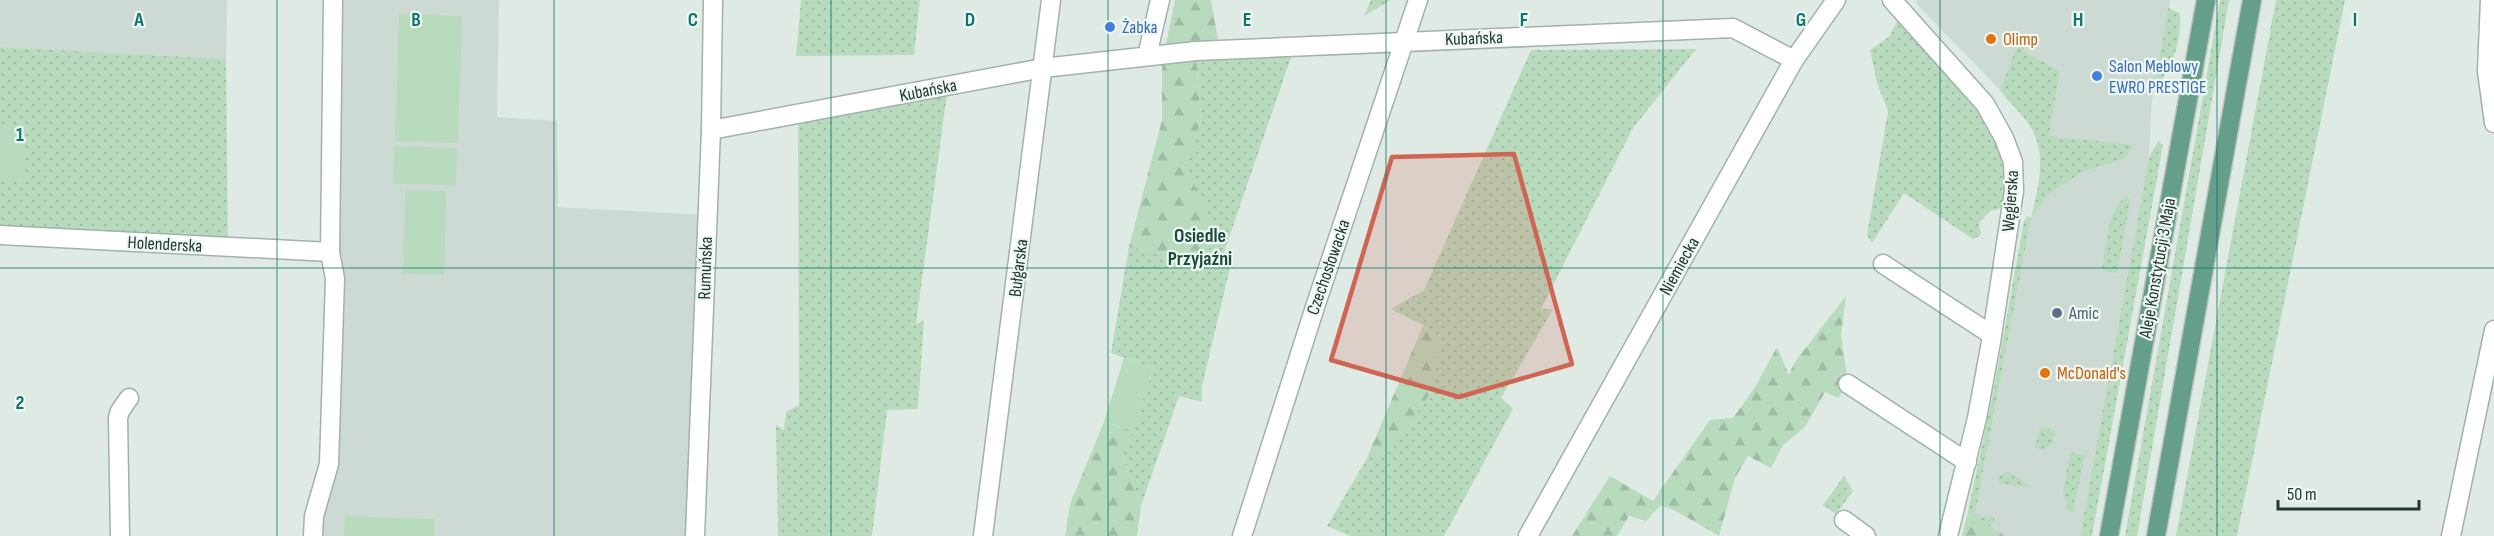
<svg xmlns="http://www.w3.org/2000/svg" width="2494" height="536" viewBox="0 0 2494 536" font-family="'Sofia Sans Condensed',sans-serif">
	<style>
		.built { fill: #cddad3 }
		.green { fill: url(#green-dots) }
		.forest { fill: url(#forest-firs) }
		.pitch { fill: #b8dbbe }
		.lines { fill: none; stroke-linecap: round; stroke-linejoin: round }
		.minor-casing { stroke: #a2b1aa; stroke-width: 21 }
		.major-casing { stroke: #bcc4c1; stroke-width: 21 }
		.minor { stroke: #fff; stroke-width: 18 }
		.major { stroke: #659e89; stroke-width: 18 }
		.marked { fill: #cf6553; fill-opacity: 0.2; stroke: #cf6553; stroke-width: 4.5; stroke-linejoin: round }
		.grid { fill: none; stroke: #0f766e; stroke-width: 1.5; stroke-opacity: 0.55 }
		.shop-dot { fill: #3f7fe0; stroke: #eff7f2; stroke-width: 2 }
		.food-dot { fill: #e8710a; stroke: #eff7f2; stroke-width: 2 }
		.service-dot { fill: #5c6f8a; stroke: #eff7f2; stroke-width: 2 }
		.labels { text-anchor: middle; stroke-width: 4.5; stroke-linejoin: round; paint-order: stroke }
		.shop-label { font-size: 18px; fill: #366cbe; stroke: #eff7f2; text-anchor: start }
		.street-label { font-size: 18px; fill: #213930; stroke: #eff7f2 }
		.food-label { font-size: 18px; fill: #c56008; stroke: #eff7f2; text-anchor: start }
		.service-label { font-size: 18px; fill: #4e5e75; stroke: #eff7f2; text-anchor: start }
		.neighbourhood-label { font-size: 20px; font-weight: bold; fill: #1d4b3b; stroke: #eff7f2 }
		.grid-label { font-size: 20px; text-anchor: middle; font-weight: bold; fill: #0f766e; stroke: #eff7f2; stroke-width: 4.5; stroke-linejoin: round; paint-order: stroke }
	</style>
	<defs>
		<pattern id="green-dots" width="8" height="8" patternUnits="userSpaceOnUse" patternTransform="scale(1.5)"><rect width="8" height="8" fill="#b8dbbe"/><path d="M2 2h.1M6 6h.1" fill="none" stroke="#9ebda4" stroke-width="1.8" stroke-linecap="round"/></pattern>
		<pattern id="forest-firs" width="22" height="20" patternUnits="userSpaceOnUse" patternTransform="scale(1.5)"><rect width="22" height="20" fill="#b8dbbe"/><path d="M5 1l3.5 6h-7zM16 11l3.5 6h-7z" fill="#9ebda4"/></pattern>
	</defs>
	<rect width="100%" height="100%" fill="#dfeae4"/>
	<g class="built">
		<path d="M0,0h227l-1,59 -226,-12z"/>
		<path d="M332,0h167l-2,117 60,4 1,86 149,8 -12,321h-382l16,-72z"/>
		<path d="M1918,0h252l-18,101 -3,56 -69,379h-75l-14,-10 -24,-10 8,-2 56,-296 16,-22 35,-24 43,-13 -76,-23 11,-65 -36,-20 -18,24 -6,15 -85,-88z"/>
	</g>
	<g class="green">
		<path d="M801,0h119l-6,55 -118,1z"/>
		<path d="M1371,0h20l-27,16z"/>
		<path d="M2220,0h9l-92,536h-12z"/>
		<path d="M2276,0h69l-108,536h-61z"/>
		<path d="M2168,8l12,5c1,33 -7,51 -26,78z"/>
		<path d="M1902,11l83,93 29,87 -12,17 -12,3 -11,12 2,12 -8,4 -69,-46 -32,50 -5,-8 21,-124 -11,-28 -7,-33 19,-13z"/>
		<path d="M2019,42l7,2 -2,7 36,20 -11,65 85,9 -9,14 -43,13 -35,24 -16,22 -56,296 20,4 -4,8 -24,-10 27,-128 30,-167 3,-5 4,2c7,-31 17,-63 -1,-92 -8,-12 -21,-24 -30,-36z"/>
		<path d="M1295,46l-71,206 6,16 -28,118v16l-23,-6 -38,110 -19,-49 11,-26 20,-63 -42,-15 18,-106 78,15 5,-38 -27,-59 16,-44 -5,-70z"/>
		<path d="M0,47l226,12 2,188 -228,-9z"/>
		<path d="M1696,49l-63,79 -92,181h12l-52,89 12,11 -69,127h-94l-23,-10 39,-66 27,-12 48,-105 -18,-18 -32,-16 33,-19 107,-240z"/>
		<path d="M948,86l-32,238 8,-4 -6,89 -31,1 -15,126h-94l-2,-111 8,5 2,-18 13,-7 -1,-291z"/>
		<path d="M2158,141l5,4 -71,391h-12l69,-379z"/>
		<path d="M2125,197l5,1v4l-13,71 -15,-2c4,-24 4,-57 23,-74z"/>
		<path d="M2040,428l15,2 -2,13 -9,7 -9,-2z"/>
		<path d="M2070,453l15,2 -12,57h-4l-6,-20z"/>
		<path d="M2008,472l23,14v2l-31,-5 -2,-4 2,-4z"/>
		<path d="M1844,476l9,15 -17,23 -13,-9z"/>
	</g>
	<g class="forest">
		<path d="M1175,0h36l9,50 -24,1 5,70 -16,44 28,59 -6,38 -78,-15 33,-127v-56z"/>
		<path d="M1846,296l-5,39 7,49 -10,14 -13,-6 -20,35 -22,18 -12,23 -23,-12 -13,22 -16,58 -43,-25 -19,-7 3,2 -14,15 -17,-5 -12,20h-45l38,-60 43,25 57,-81 23,-2 22,-31 22,-40 12,28 5,-12z"/>
		<path d="M1423,326l18,17 -13,54 -35,51 -27,12z"/>
		<path d="M1104,422l29,9 -11,26 19,49 -4,30h-72l5,-32z"/>
		<path d="M1967,516l24,10 14,10h-43z"/>
	</g>
	<g class="pitch">
		<path d="M399,14l63,2 -4,127 -63,-2z"/>
		<path d="M0,124l23,1 -1,55 -22,-1z"/>
		<path d="M394,146l63,2 -1,37 -63,-1z"/>
		<path d="M405,190l41,1 -2,84 -41,-1z"/>
		<path d="M1124,358l29,10 -20,63 -29,-9z"/>
		<path d="M345,516l89,3v17h-90z"/>
	</g>
	<g class="lines">
		<g class="minor-casing">
			<g id="minor">
				<path d="M1892,0l93,104 19,34 9,24 1,29 -23,151 -14,76 -29,118"/>
				<path d="M2490,0l-3,71 7,52"/>
				<path d="M1147,56l13,-56"/>
				<path d="M711,130l332,-62 153,-17 537,-23 61,32"/>
				<path d="M0,235l330,17 5,27 -6,185 -15,52 -1,20"/>
				<path d="M330,252l3,-252"/>
				<path d="M1883,264l109,71"/>
				<path d="M1848,384l119,78"/>
				<path d="M1844,520l22,16"/>
				<path d="M120,536l-2,-118 2,-7 9,-13"/>
				<path d="M695,536l16,-406 2,-130"/>
				<path d="M983,536l68,-536"/>
				<path d="M1242,536l73,-229 103,-307"/>
				<path d="M1528,536l266,-476 42,-60"/>
				<path d="M2451,536l43,-206"/>
			</g>
		</g>
		<g class="major-casing">
			<g id="major">
				<path d="M2109,536l97,-536"/>
				<path d="M2156,536l96,-536"/>
			</g>
		</g>
		<use href="#minor" class="minor"/>
		<use href="#major" class="major"/>
	</g>
	<path class="marked" d="M1514,154l58,210 -113,33 -128,-37 61,-203z"/>
	<path class="grid" d="M277,0v536M554,0v536M831,0v536M1108,0v536M1386,0v536M1663,0v536M1940,0v536M2217,0v536M0,268h2494"/>
	<g class="shop-dot">
		<circle cx="1110" cy="27" r="6"/>
		<circle cx="2097" cy="76" r="6"/>
	</g>
	<g class="food-dot">
		<circle cx="1991" cy="39" r="6"/>
		<circle cx="2045" cy="373" r="6"/>
	</g>
	<circle class="service-dot" cx="2057" cy="313" r="6"/>
	<g class="labels">
		<g class="shop-label">
			<text x="1122" y="33">Żabka</text>
			<text x="2109" y="72">Salon Meblowy<tspan x="2109" dy="21">EWRO PRESTIGE</tspan></text>
		</g>
		<g class="street-label">
			<text transform="translate(1474 38) rotate(-2)" y="6">Kubańska</text>
			<text transform="translate(928 90) rotate(-11)" y="6">Kubańska</text>
			<text transform="translate(2010 201) rotate(-86)" y="6">Węgierska</text>
			<text transform="translate(165 244) rotate(3)" y="6">Holenderska</text>
			<text transform="translate(1679 266) rotate(-61)" y="6">Niemiecka</text>
			<text transform="translate(1328 267) rotate(-71)" y="6">Czechosłowacka</text>
			<text transform="translate(705 268) rotate(-88)" y="6">Rumuńska</text>
			<text transform="translate(1018 268) rotate(-83)" y="6">Bułgarska</text>
			<text transform="translate(2157 268) rotate(-80)" y="6">Aleje Konstytucji 3 Maja</text>
		</g>
		<g class="food-label">
			<text x="2003" y="45">Olimp</text>
			<text x="2057" y="379">McDonald's</text>
		</g>
		<g class="service-label">
			<text x="2069" y="319">Amic</text>
		</g>
		<g class="neighbourhood-label">
			<text x="1200" y="242">Osiedle<tspan x="1200" dy="23">Przyjaźni</tspan></text>
		</g>
	</g>
	<g class="grid-label">
		<text x="139" y="26">A</text>
		<text x="416" y="26">B</text>
		<text x="693" y="26">C</text>
		<text x="970" y="26">D</text>
		<text x="1247" y="26">E</text>
		<text x="1524" y="26">F</text>
		<text x="1801" y="26">G</text>
		<text x="2078" y="26">H</text>
		<text x="2355" y="26">I</text>
		<text x="20" y="141">1</text>
		<text x="20" y="409">2</text>
	</g>
	<path d="M2278 500v9h141v-9" fill="none" stroke="#213930" stroke-width="3"/>
	<text x="2287" y="500" font-size="18" fill="#213930" stroke="#eff7f2" stroke-width="4.5" paint-order="stroke">50 m</text>
</svg>
